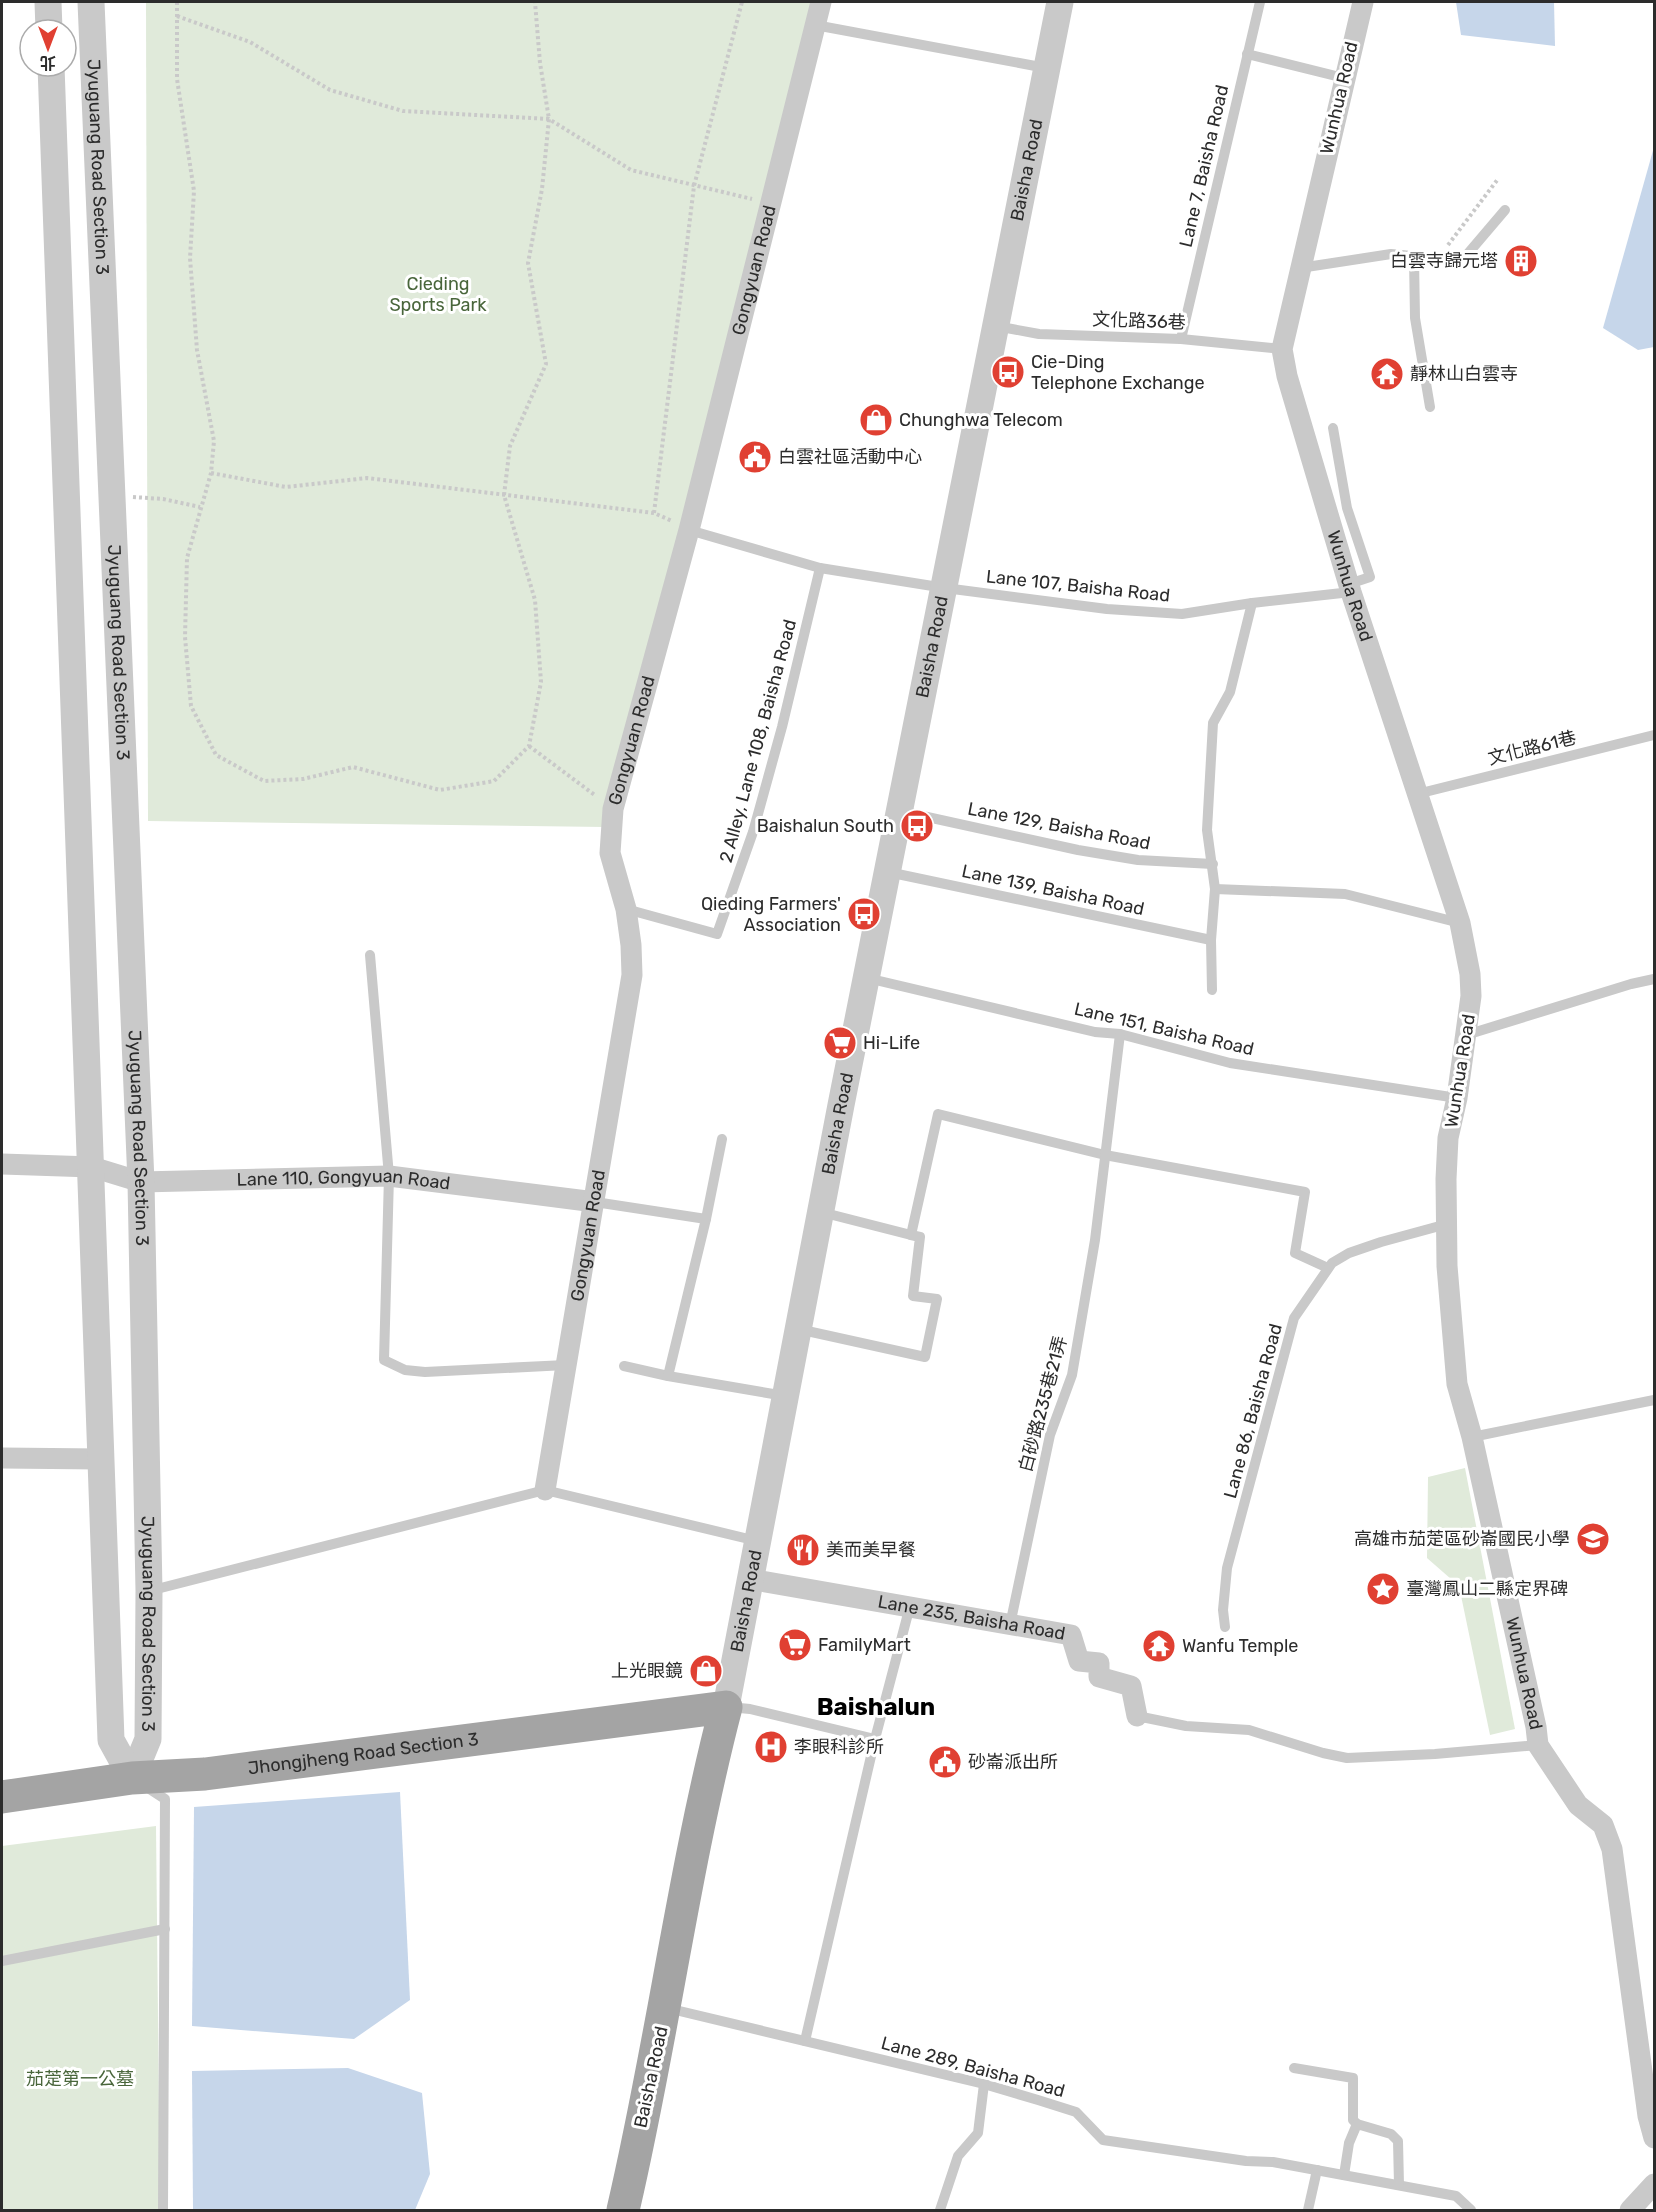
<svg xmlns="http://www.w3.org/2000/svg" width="1656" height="2212" viewBox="0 0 1656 2212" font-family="Rubik,'Noto Sans TC',sans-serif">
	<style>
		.green { fill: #e0eada }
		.water { fill: #c6d6ea }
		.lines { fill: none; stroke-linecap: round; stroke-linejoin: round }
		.path { stroke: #c9c9c9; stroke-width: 4; stroke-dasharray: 3 3; stroke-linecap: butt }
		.service { stroke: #c9c9c9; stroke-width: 10 }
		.minor { stroke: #c9c9c9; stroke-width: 21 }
		.tertiary { stroke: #c9c9c9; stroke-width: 27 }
		.primary { stroke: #a4a4a4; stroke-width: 33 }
		.labels { text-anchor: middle; stroke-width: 6; stroke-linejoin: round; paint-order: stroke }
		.street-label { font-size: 18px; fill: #2c2c2c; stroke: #fff }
		.poi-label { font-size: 18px; fill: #2c2c2c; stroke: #fff; text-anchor: start }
		.park-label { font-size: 18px; fill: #49663b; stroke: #fff }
		.district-label { font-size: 24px; font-weight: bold; fill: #000; stroke: #fff }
	</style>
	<rect width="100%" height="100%" fill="#fff"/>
	<g class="green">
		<path d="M146,2h667l-208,825 -457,-6z"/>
		<path d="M1465,1468l50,261 -25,6 -31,-149 -32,-28 1,-81z"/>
		<path d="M156,1826l4,384h-158v-364z"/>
	</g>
	<g class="water">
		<path d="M1456,2h98l1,44 -94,-11z"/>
		<path d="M1654,147v200l-16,3 -35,-22z"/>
		<path d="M400,1792l10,208 -56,39 -162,-13 2,-219z"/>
		<path d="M348,2068l74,25 8,81 -15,36h-222l-1,-139z"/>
	</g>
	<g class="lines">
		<g class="path">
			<path d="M177,2v77l17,112 -4,67 7,92 17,91 -3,32 -24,85 -2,79 6,69 25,49 48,26 39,-2 50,-12 87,23 54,-9 35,-35 12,-64 -6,-82 -31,-105 6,-49 36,-82 -18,-101 14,-74 7,-70 -9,-56 -5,-61"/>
			<path d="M177,16l73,26 80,48 73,21 146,8 82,51 121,29"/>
			<path d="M1448,245l50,-66"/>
			<path d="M211,473l75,14 81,-9 287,35 18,8"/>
			<path d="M133,497l30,2 37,8"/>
			<path d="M654,513l40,-327 48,-184"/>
			<path d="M529,746l67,50"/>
		</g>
		<g class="service">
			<path d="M815,25l231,43"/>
			<path d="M1247,54l97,24"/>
			<path d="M1414,258l1,60 15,89"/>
			<path d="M1300,268l91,-14 52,5 22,-2 40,-47"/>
			<path d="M996,326l43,8 142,5 101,10"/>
			<path d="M1181,339l79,-337"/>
			<path d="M1333,428l14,80 23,69 -21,7"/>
			<path d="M689,530l131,38 125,20 162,21 75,5 70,-11 99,-11"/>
			<path d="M1417,794l237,-59"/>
			<path d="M900,811l178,39 60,10 75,4"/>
			<path d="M888,872l323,68"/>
			<path d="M1215,889l130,5 115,29"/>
			<path d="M626,909l91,25 36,-102 29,-105 38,-159"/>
			<path d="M370,955l19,221 -5,184 21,10 20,2 141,-7"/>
			<path d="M867,978l228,54 25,2 110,29 227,35"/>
			<path d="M1212,990l-1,-50 4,-51 -8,-59 6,-107 17,-31 22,-89"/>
			<path d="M1466,1035l165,-51 23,-5"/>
			<path d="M595,1202l111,17"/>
			<path d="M821,1212l90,23 27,-121 167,41 200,37 -10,61 33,15"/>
			<path d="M798,1329l127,28 12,-58 -24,-3 7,-59 -9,-2"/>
			<path d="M624,1366l44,10 117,20"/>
			<path d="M668,1376l38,-157 16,-80"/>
			<path d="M1472,1437l182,-37"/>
			<path d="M149,1591l396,-101 212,51"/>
			<path d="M1010,1625l40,-190 22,-60 23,-135 25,-206"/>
			<path d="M1225,1627l-2,-17 4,-42 67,-250 38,-55 17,-10 32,-11 66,-18"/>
			<path d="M729,1707l21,2 125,30"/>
			<path d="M1137,1716l49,10 63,4 74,23 24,5 88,-4 103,-9"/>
			<path d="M145,1786l20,13 -2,411"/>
			<path d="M2,1961l163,-32"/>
			<path d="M667,2008l317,76 54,16 38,12 27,28 143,21 27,1 183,34 15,14"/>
			<path d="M805,2041l70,-302 35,-133"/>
			<path d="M1294,2068l59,10v42l4,4"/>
			<path d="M1344,2175l5,-32 8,-19 34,10 7,7 1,44"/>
			<path d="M940,2210l18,-54 20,-23 6,-49"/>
			<path d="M1308,2210l9,-40"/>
		</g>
		<g class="minor">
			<path id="s1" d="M1363,2l-81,347 5,27 64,216 109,331 10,51 1,22 -14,102 -9,40 -2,41 1,87 10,118 15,53 64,290 2,18 40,60 25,20 9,24 36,267 6,22"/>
			<path id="s2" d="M2,1164l90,3 49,15 248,-6 206,26"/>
			<path d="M2,1458l98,1"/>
			<path id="s3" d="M545,1490l87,-515 -1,-30 -5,-36 -16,-56 3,-44 76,-279 132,-528"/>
			<path id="s4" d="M749,1579l322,56 8,26 20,2v14l32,9 6,30"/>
			<path d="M1630,2210l24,-26"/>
		</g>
		<g class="tertiary">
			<path d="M48,2l1,28"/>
			<path id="s5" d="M91,2l50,1180 8,409 -1,148 -16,39"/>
			<path d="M51,66l60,1674 21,38"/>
			<path id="s6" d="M726,1707l115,-602 219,-1103"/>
		</g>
		<path class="primary" id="s7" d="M2,1797l130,-19 73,-4 521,-67c-43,165 -64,337 -103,503"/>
	</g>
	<defs>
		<g id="building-disc" transform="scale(1.725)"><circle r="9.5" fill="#e04032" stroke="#fff"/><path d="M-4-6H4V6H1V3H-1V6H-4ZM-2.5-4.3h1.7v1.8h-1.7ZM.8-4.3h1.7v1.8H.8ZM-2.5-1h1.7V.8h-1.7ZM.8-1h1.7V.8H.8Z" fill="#fff"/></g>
		<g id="bus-disc" transform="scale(1.725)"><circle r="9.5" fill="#e04032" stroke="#fff"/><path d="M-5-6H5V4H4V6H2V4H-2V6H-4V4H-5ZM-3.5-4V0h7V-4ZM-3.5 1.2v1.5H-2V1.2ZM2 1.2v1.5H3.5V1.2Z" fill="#fff"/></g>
		<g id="temple-disc" transform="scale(1.725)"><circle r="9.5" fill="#e04032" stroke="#fff"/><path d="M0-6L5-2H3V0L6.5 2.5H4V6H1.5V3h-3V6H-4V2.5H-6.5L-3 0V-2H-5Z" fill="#fff"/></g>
		<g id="shop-disc" transform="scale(1.725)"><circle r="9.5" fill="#e04032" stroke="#fff"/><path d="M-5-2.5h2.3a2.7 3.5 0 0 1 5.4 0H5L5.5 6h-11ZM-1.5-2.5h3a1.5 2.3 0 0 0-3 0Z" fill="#fff"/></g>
		<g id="civic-disc" transform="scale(1.725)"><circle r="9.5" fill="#e04032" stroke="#fff"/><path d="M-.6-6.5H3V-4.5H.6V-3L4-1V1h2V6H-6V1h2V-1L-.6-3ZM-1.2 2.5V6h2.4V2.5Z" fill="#fff"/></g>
		<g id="supermarket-disc" transform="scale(1.725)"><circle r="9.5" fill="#e04032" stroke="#fff"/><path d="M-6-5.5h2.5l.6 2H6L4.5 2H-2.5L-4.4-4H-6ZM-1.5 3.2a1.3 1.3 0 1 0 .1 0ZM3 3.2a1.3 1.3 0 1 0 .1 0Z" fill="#fff"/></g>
		<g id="school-disc" transform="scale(1.725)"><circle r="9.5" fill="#e04032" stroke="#fff"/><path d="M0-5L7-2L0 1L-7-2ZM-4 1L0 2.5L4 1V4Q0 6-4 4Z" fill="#fff"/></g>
		<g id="restaurant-disc" transform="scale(1.725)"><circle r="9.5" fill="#e04032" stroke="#fff"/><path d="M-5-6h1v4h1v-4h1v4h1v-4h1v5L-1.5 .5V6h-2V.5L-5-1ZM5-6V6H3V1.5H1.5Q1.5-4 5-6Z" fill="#fff"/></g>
		<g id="sight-disc" transform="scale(1.725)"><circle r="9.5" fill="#e04032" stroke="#fff"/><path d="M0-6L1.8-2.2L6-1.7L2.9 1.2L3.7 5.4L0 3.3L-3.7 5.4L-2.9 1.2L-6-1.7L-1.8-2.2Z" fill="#fff"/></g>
		<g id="hospital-disc" transform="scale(1.725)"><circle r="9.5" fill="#e04032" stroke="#fff"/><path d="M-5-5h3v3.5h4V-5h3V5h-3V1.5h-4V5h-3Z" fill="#fff"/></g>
	</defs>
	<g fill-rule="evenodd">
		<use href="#building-disc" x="1521" y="261"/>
		<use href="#bus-disc" x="1008" y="372"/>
		<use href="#temple-disc" x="1387" y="374"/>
		<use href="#shop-disc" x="876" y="420"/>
		<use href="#civic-disc" x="755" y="457"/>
		<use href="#bus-disc" x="917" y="826"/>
		<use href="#bus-disc" x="864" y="914"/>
		<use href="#supermarket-disc" x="840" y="1043"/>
		<use href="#school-disc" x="1593" y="1539"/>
		<use href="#restaurant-disc" x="803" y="1550"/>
		<use href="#sight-disc" x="1383" y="1589"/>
		<use href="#supermarket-disc" x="795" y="1645"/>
		<use href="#temple-disc" x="1159" y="1646"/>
		<use href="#shop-disc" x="706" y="1671"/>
		<use href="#hospital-disc" x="771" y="1747"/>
		<use href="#civic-disc" x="945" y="1762"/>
	</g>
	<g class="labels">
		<g class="street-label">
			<text transform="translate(1339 98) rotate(-77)" y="6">Wunhua Road</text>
			<text transform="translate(1204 166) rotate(-77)" y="6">Lane 7, Baisha Road</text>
			<text dy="6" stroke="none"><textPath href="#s5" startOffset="165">Jyuguang Road Section 3</textPath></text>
			<text dy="6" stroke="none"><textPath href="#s6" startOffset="1566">Baisha Road</textPath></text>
			<text dy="6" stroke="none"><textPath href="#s3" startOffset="1248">Gongyuan Road</textPath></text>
			<text transform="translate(1139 321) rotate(2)" y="6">文化路36巷</text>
			<text transform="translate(1078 586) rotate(6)" y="6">Lane 107, Baisha Road</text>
			<text dy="6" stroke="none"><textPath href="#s1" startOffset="603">Wunhua Road</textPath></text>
			<text dy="6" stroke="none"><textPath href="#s6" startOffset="1080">Baisha Road</textPath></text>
			<text dy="6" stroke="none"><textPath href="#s5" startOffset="651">Jyuguang Road Section 3</textPath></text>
			<text dy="6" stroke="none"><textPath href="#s3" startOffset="762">Gongyuan Road</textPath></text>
			<text transform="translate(758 741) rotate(-75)" y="6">2 Alley, Lane 108, Baisha Road</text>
			<text transform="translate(1532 748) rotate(-14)" y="6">文化路61巷</text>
			<text transform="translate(1059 826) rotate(11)" y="6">Lane 129, Baisha Road</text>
			<text transform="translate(1053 890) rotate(12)" y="6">Lane 139, Baisha Road</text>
			<text transform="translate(1164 1029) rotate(13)" y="6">Lane 151, Baisha Road</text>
			<text transform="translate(1460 1071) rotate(-81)" y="6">Wunhua Road</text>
			<text dy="6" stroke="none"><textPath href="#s6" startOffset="594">Baisha Road</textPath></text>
			<text dy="6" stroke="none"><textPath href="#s5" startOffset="1137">Jyuguang Road Section 3</textPath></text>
			<text dy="6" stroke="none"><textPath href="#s2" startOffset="344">Lane 110, Gongyuan Road</textPath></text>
			<text dy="6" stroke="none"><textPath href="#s3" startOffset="258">Gongyuan Road</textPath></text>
			<text transform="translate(1043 1404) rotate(-75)" y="6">白砂路235巷21弄</text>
			<text transform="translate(1253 1411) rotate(-75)" y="6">Lane 86, Baisha Road</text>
			<text dy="6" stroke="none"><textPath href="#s6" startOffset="108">Baisha Road</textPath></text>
			<text dy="6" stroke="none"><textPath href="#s4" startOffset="226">Lane 235, Baisha Road</textPath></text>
			<text dy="6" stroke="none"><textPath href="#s5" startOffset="1623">Jyuguang Road Section 3</textPath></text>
			<text dy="6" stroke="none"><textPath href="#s1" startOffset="1719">Wunhua Road</textPath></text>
			<text dy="6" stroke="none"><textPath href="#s7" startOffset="364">Jhongjheng Road Section 3</textPath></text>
			<text transform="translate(973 2067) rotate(15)" y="6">Lane 289, Baisha Road</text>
			<text transform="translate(651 2077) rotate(-78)" y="6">Baisha Road</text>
		</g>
		<g class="poi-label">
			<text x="1498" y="267" text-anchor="end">白雲寺歸元塔</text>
			<text x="1031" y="368">Cie-Ding<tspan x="1031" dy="21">Telephone Exchange</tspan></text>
			<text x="1410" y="380">靜林山白雲寺</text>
			<text x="899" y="426">Chunghwa Telecom</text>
			<text x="778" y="463">白雲社區活動中心</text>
			<text x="894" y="832" text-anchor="end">Baishalun South</text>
			<text x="841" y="910" text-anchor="end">Qieding Farmers'<tspan x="841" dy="21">Association</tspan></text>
			<text x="863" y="1049">Hi-Life</text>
			<text x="1570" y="1545" text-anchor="end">高雄市茄萣區砂崙國民小學</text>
			<text x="826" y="1556">美而美早餐</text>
			<text x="1406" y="1595">臺灣鳳山二縣定界碑</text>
			<text x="818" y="1651">FamilyMart</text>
			<text x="1182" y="1652">Wanfu Temple</text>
			<text x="683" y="1677" text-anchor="end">上光眼鏡</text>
			<text x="794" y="1753">李眼科診所</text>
			<text x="968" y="1768">砂崙派出所</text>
		</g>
		<g class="park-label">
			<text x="438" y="290">Cieding<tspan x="438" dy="21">Sports Park</tspan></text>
			<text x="80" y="2085">茄萣第一公墓</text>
		</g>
		<g class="district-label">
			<text x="876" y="1715">Baishalun</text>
		</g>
	</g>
	<rect width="1656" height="2212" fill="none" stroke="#2c2c2c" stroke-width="6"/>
	<g transform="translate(48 48) rotate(180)"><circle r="28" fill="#ffffff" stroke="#ababab" stroke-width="1.5"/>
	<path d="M0-4.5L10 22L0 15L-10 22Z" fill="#e04032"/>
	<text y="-9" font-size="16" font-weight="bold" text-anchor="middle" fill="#2c2c2c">北</text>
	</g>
</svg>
